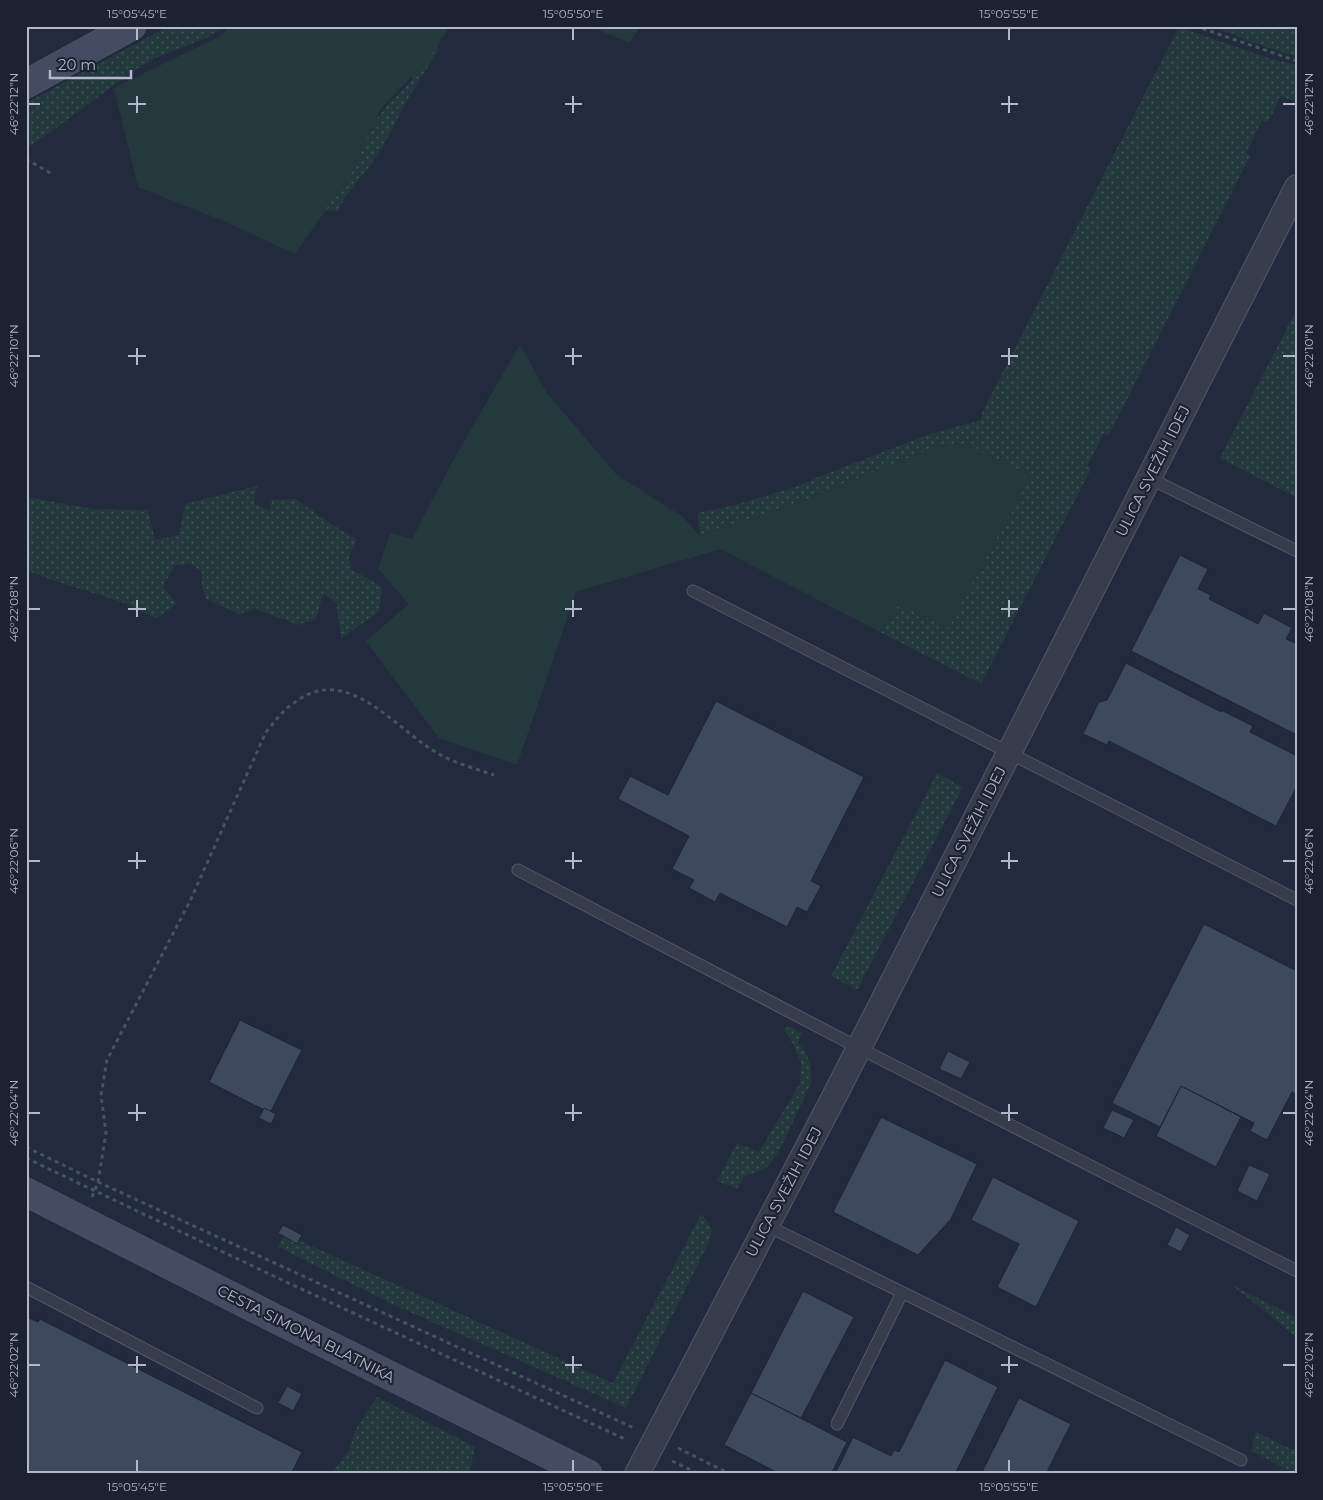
<svg xmlns="http://www.w3.org/2000/svg" width="1323" height="1500" viewBox="0 0 1323 1500" font-family="Montserrat,sans-serif">
	<style>
		.grass { fill: url(#grass-dots) }
		.garden { fill: #23393e }
		.building { fill: #3d495d; stroke: #1d2434 }
		.lines { fill: none; stroke-linecap: round; stroke-linejoin: round }
		.lane-casing { stroke: #515868; stroke-width: 13 }
		.street-casing { stroke: #515868; stroke-width: 26 }
		.secondary-casing { stroke: #515868; stroke-width: 29 }
		.path { stroke: #41565b; stroke-width: 3; stroke-dasharray: 4 4; stroke-linecap: butt }
		.lane { stroke: #353d4d; stroke-width: 11 }
		.street { stroke: #353d4d; stroke-width: 24 }
		.secondary { stroke: #434c60; stroke-width: 28 }
		.ticks { fill: none; stroke: #b1b8c9; stroke-width: 2 }
		.labels { text-anchor: middle; stroke-width: 4.5; stroke-linejoin: round; paint-order: stroke }
		.street-label { font-size: 15px; fill: #b1b8c9; stroke: #1b2232 }
		.neatline { fill: none; stroke: #b1b8c9; stroke-width: 2 }
		.ticks-label { font-size: 12px; text-anchor: middle; fill: #b1b8c9 }
	</style>
	<defs>
		<pattern id="grass-dots" width="8" height="8" patternUnits="userSpaceOnUse" patternTransform="scale(1.25)"><rect width="8" height="8" fill="#23393e"/><path d="M2 2h.1M6 6h.1" fill="none" stroke="#415459" stroke-width="1.8" stroke-linecap="round"/></pattern>
	</defs>
	<rect width="100%" height="100%" fill="#212b3d"/>
	<g class="grass">
		<path d="M169,26h58l-19,11 -55,22 -20,12 -85,63 -22,14v-45z"/>
		<path d="M1212,26h85v31l-52,-17z"/>
		<path d="M1179,27l92,32 26,6v38l-16,-7 -13,26 -6,-2 -16,33 4,3 -141,279 -5,-2 -17,33 4,3 -110,215 -101,-52 19,-28 49,24 17,-184 -26,2 -142,57 -97,33 -2,-23 37,-8 63,-19 23,-10 106,-41 54,-15 1,-7z"/>
		<path d="M435,42l3,9 -29,46 -31,58 -31,40 -10,16 -16,-1 2,-24 67,-84 22,-22v-15z"/>
		<path d="M1297,309v189l-77,-40z"/>
		<path d="M257,486l-3,18 16,6 2,-10 24,-1 32,23 29,18 -8,16 2,13 31,18 -3,25 -38,26 -5,-36 -13,-8 -7,25 -18,6 -42,-16 -17,5 -33,-15 -4,-14v-13l-11,-8 -16,1 -12,22 14,17 -21,14 -34,-16 -70,-22 -26,-10v-73l67,12 55,1 7,30 24,-5 6,-31z"/>
		<path d="M937,773l26,14 -106,203 -26,-14z"/>
		<path d="M792,1027l10,6 -4,10c11,12 15,26 13,41l-31,65 -12,18 -24,10 -7,12 -20,-8 20,-38 22,9 41,-69 1,-20 -8,-19 -10,-16z"/>
		<path d="M701,1214l5,5 6,10 -3,13 -83,166 -234,-104 -114,-57 6,-12 14,5 315,143z"/>
		<path d="M1232,1285l65,33v19l-3,-2z"/>
		<path d="M377,1397l98,50 -6,27h-138l17,-22 9,-25z"/>
		<path d="M1256,1432l37,18 4,-5v26l-3,2 -43,-22z"/>
	</g>
	<g class="garden">
		<path d="M231,26h219l-21,32 -49,52 -28,62 -57,82 -76,-35 -81,-32 -24,-99 108,-53z"/>
		<path d="M589,26h51l-10,17z"/>
		<path d="M520,344l26,48 70,82 67,43 17,19 97,-33 141,-57 27,-2 66,31 -83,153 -49,-24 -19,28 -160,-83 -144,43 -59,173 -78,-27 -73,-97 43,-37 -31,-35 12,-36 22,6 38,-73z"/>
	</g>
	<g class="building">
		<path d="M1180,555l28,14 -10,20 13,6 -2,4 49,25 6,-11 28,15 -6,11 11,5v91l-166,-84z"/>
		<path d="M1126,663l95,49v-2l32,16 -3,6 47,24v30l-21,40 -167,-85 -2,4 -24,-11 16,-32 8,-2z"/>
		<path d="M716,701l148,76 -53,104 10,5 -14,26 -10,-5 -10,20 -67,-34 -5,9 -26,-14 5,-8 -22,-11 17,-33 -71,-37 12,-23 38,19z"/>
		<path d="M1204,924l93,47v124l-5,-3 -25,48 -17,-9 4,-8 -73,-37 -21,41 -48,-24z"/>
		<path d="M240,1020l62,30 -32,63 -61,-31z"/>
		<path d="M948,1051l22,11 -9,17 -22,-10z"/>
		<path d="M1181,1086l60,31 -25,50 -60,-31z"/>
		<path d="M264,1108l12,6 -5,10 -12,-6z"/>
		<path d="M1112,1110l22,10 -10,18 -21,-10z"/>
		<path d="M881,1117l96,47 -26,55 -33,36 -85,-43z"/>
		<path d="M1249,1165l21,9 -13,27 -20,-10z"/>
		<path d="M993,1177l86,44 -43,86 -39,-20 22,-43 -48,-24z"/>
		<path d="M283,1225l19,10 -5,9 -19,-11z"/>
		<path d="M1176,1227l14,8 -9,17 -14,-7z"/>
		<path d="M803,1291l51,26 -53,101 -50,-25z"/>
		<path d="M26,1317l12,5 2,-3 262,133 -11,22h-265z"/>
		<path d="M945,1360l53,27 -43,87h-120l18,-37 38,19 3,-6 5,2z"/>
		<path d="M287,1386l15,8 -9,17 -15,-8z"/>
		<path d="M751,1393l96,49 -16,32h-51l-56,-29z"/>
		<path d="M1019,1398l52,26 -25,50h-65z"/>
	</g>
	<g class="lines">
		<g class="lane-casing">
			<g id="lane">
				<path d="M1149,478l148,73"/>
				<path d="M693,591l604,309"/>
				<path d="M518,870l341,178 438,223"/>
				<path d="M766,1225l475,235"/>
				<path d="M26,1287l231,121"/>
				<path d="M837,1424l65,-131"/>
			</g>
		</g>
		<g class="street-casing">
			<path id="street" d="M637,1474l199,-381 461,-906"/>
		</g>
		<g class="secondary-casing">
			<g id="secondary">
				<path d="M26,84l106,-58"/>
				<path d="M26,1192l246,125 316,157"/>
			</g>
		</g>
		<g class="path">
			<path d="M1195,26l102,35"/>
			<path d="M26,159l26,15"/>
			<path d="M26,1147l72,35 536,246"/>
			<path d="M26,1158l256,122 345,160"/>
			<path d="M92,1197l6,-15 8,-49 -5,-38 6,-35 83,-159 76,-169c6,-7 11,-14 17,-20 4,-5 10,-8 15,-12 53,-36 100,33 143,55 16,9 36,14 53,20"/>
			<path d="M678,1448l52,26"/>
			<path d="M672,1461l27,13"/>
		</g>
		<use href="#lane" class="lane"/>
		<use href="#street" class="street"/>
		<use href="#secondary" class="secondary"/>
	</g>
	<path class="ticks" d="M137,28v12M573,28v12M1009,28v12M137,96v17M573,96v17M1009,96v17M28,104h12M128,104h18M565,104h17M1001,104h17M1283,104h13M137,348v17M573,348v17M1009,348v17M28,356h12M128,356h18M565,356h17M1001,356h17M1283,356h13M137,600v17M573,600v17M1009,600v17M28,609h12M128,609h18M565,609h17M1001,609h17M1283,609h13M137,852v17M573,852v17M1009,852v17M28,861h12M128,861h18M565,861h17M1001,861h17M1283,861h13M137,1104v17M573,1104v17M1009,1104v17M28,1113h12M128,1113h18M565,1113h17M1001,1113h17M1283,1113h13M137,1356v17M573,1356v17M1009,1356v17M28,1365h12M128,1365h18M565,1365h17M1001,1365h17M1283,1365h13M137,1460v12M573,1460v12M1009,1460v12"/>
	<g class="labels">
		<g class="street-label">
			<text transform="translate(1153 471) rotate(-63)" y="5">ULICA SVEŽIH IDEJ</text>
			<text transform="translate(969 832) rotate(-63)" y="5">ULICA SVEŽIH IDEJ</text>
			<text transform="translate(784 1192) rotate(-62)" y="5">ULICA SVEŽIH IDEJ</text>
			<text transform="translate(306 1334) rotate(27)" y="5">CESTA SIMONA BLATNIKA</text>
		</g>
	</g>
	<rect width="1323" height="1500" fill="none" stroke="#1b2232" stroke-width="55"/>
	<path d="M50 70v8h81v-8" fill="none" stroke="#b1b8c9" stroke-width="2.5"/>
	<text x="58" y="70" font-size="15" fill="#b1b8c9" stroke="#1b2232" stroke-width="4" paint-order="stroke">20 m</text>
	<rect x="28" y="28" width="1268" height="1444" class="neatline"/>
	<g class="ticks-label">
		<text x="137" y="18">15°05'45"E</text>
		<text x="573" y="18">15°05'50"E</text>
		<text x="1009" y="18">15°05'55"E</text>
		<text transform="translate(14 104) rotate(-90)" y="4">46°22'12"N</text>
		<text transform="translate(1309 104) rotate(-90)" y="4">46°22'12"N</text>
		<text transform="translate(14 356) rotate(-90)" y="4">46°22'10"N</text>
		<text transform="translate(1309 356) rotate(-90)" y="4">46°22'10"N</text>
		<text transform="translate(14 609) rotate(-90)" y="4">46°22'08"N</text>
		<text transform="translate(1309 609) rotate(-90)" y="4">46°22'08"N</text>
		<text transform="translate(14 861) rotate(-90)" y="4">46°22'06"N</text>
		<text transform="translate(1309 861) rotate(-90)" y="4">46°22'06"N</text>
		<text transform="translate(14 1113) rotate(-90)" y="4">46°22'04"N</text>
		<text transform="translate(1309 1113) rotate(-90)" y="4">46°22'04"N</text>
		<text transform="translate(14 1365) rotate(-90)" y="4">46°22'02"N</text>
		<text transform="translate(1309 1365) rotate(-90)" y="4">46°22'02"N</text>
		<text x="137" y="1491">15°05'45"E</text>
		<text x="573" y="1491">15°05'50"E</text>
		<text x="1009" y="1491">15°05'55"E</text>
	</g>
</svg>
